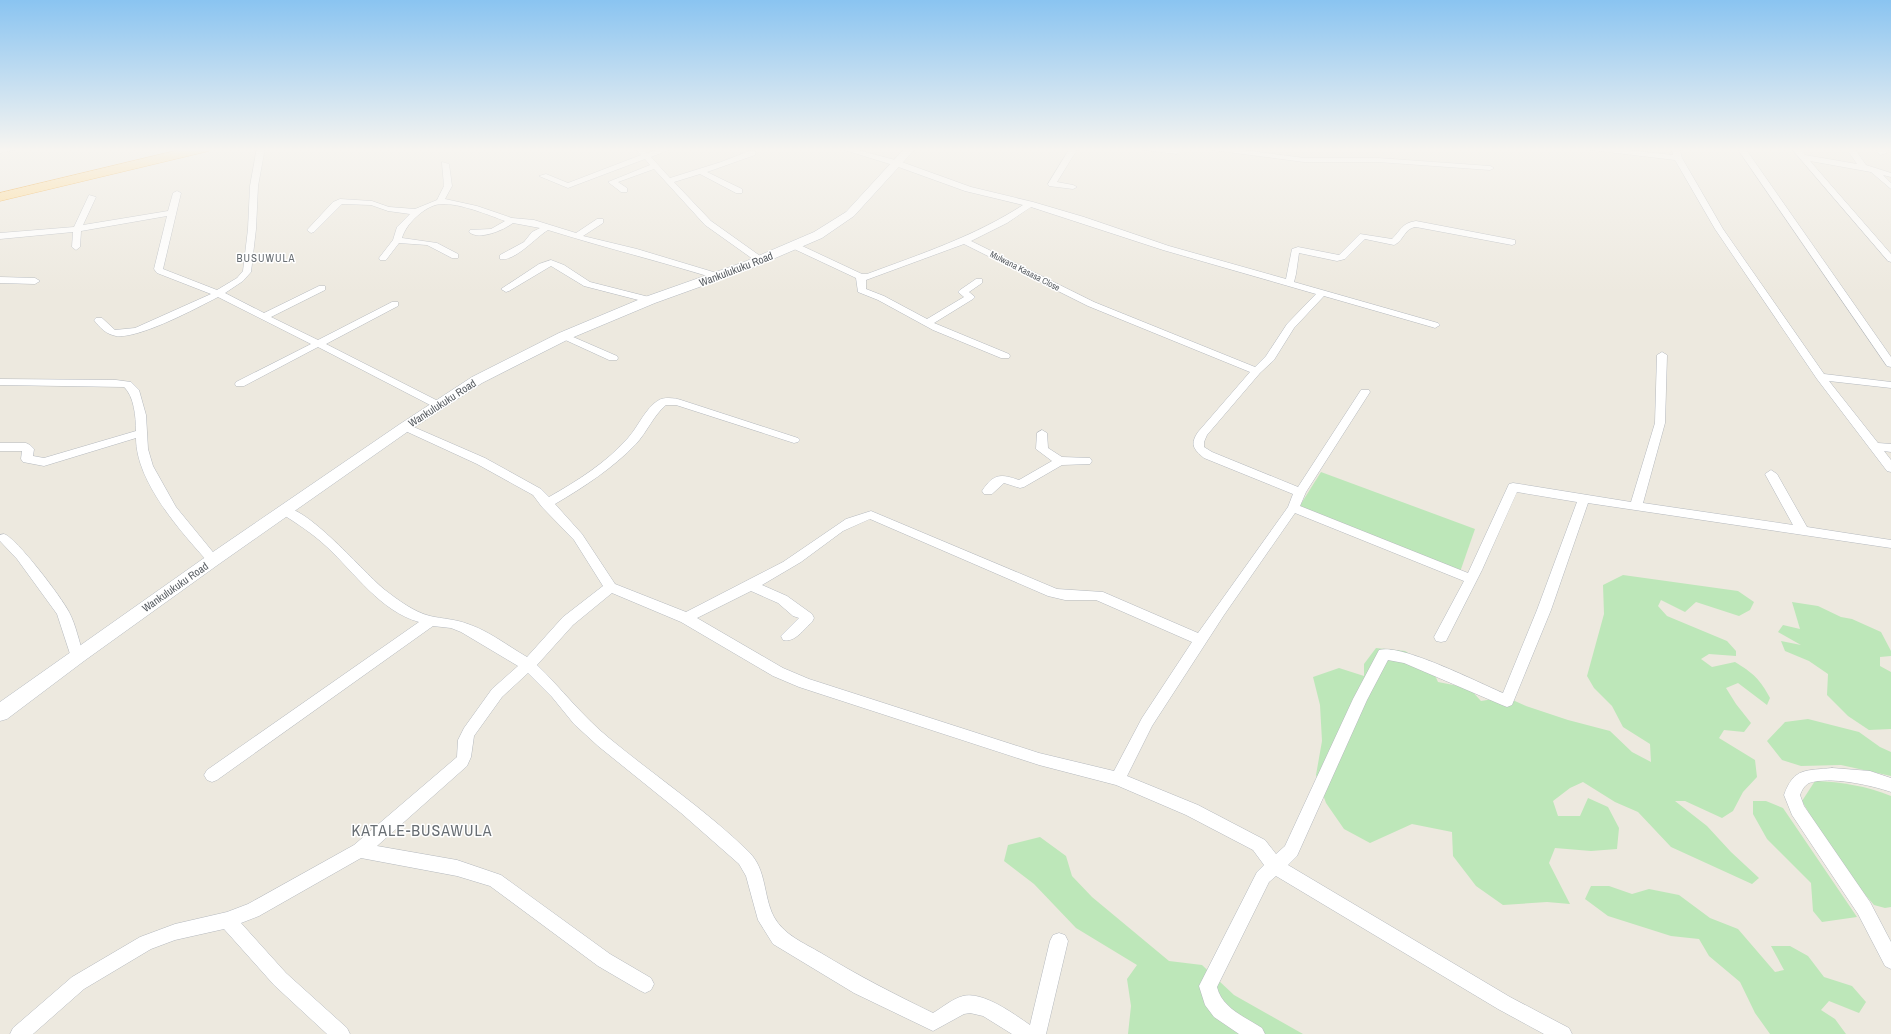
<svg xmlns="http://www.w3.org/2000/svg" width="1891" height="1034" viewBox="0 0 1891 1034" font-family="'Archivo Narrow',sans-serif">
	<style>
		.green { fill: #bde7b9 }
		.lines { fill: none; stroke-linecap: round; stroke-linejoin: round }
		.minor-casing { stroke: #b5b9be; stroke-width: 1 }
		.secondary-casing { stroke: #b5bac0; stroke-width: 1 }
		.motorway-casing { stroke: #ec9000; stroke-width: 1 }
		.minor { fill: #fff; fill-rule: evenodd }
		.secondary { fill: #fff; fill-rule: evenodd }
		.motorway { fill: #ffd684; fill-rule: evenodd }
		.labels { text-anchor: middle; stroke-width: 3; stroke-linejoin: round; paint-order: stroke }
		.far-street-label { font-size: 9px; fill: #585d62; stroke: #fff }
		.far-quarter-label { font-size: 11px; letter-spacing: 1px; fill: #696f74; stroke: #fff }
		.street-label { font-size: 11px; fill: #585d62; stroke: #fff }
		.near-quarter-label { font-size: 16px; letter-spacing: 1px; fill: #696f74; stroke: #fff }
	</style>
	<rect width="100%" height="100%" fill="#ede9df"/>
	<g class="green">
		<path d="M1321,472l154,57 -15,43 -161,-65z"/>
		<path d="M1623,575l115,16 16,11 -4,8 -11,6 -43,-14 -11,10 -24,-12 -3,6 9,10 60,25 9,10v5l-27,-2 -8,5 11,8 23,-5c18,11 25,17 35,36l-3,7 -29,-22 -12,5 10,16 15,19 -7,9 -20,-2 -5,8 36,22 2,17 -14,15 -10,19 -11,7 -37,-17h-10l32,25 24,26 28,26 -7,6 -81,-37 -33,-35 -23,-10 -32,-20 -13,6 -17,13 5,15h22l8,-18 20,9 11,21 -2,21 -26,2 -36,-3 -6,15 21,41 -23,-2 -44,3 -27,-19 -23,-30 -1,-24 -40,-8 -42,19 -26,-14 -18,-26 -10,-28 6,-34 -2,-36 -7,-28 26,-9 25,8v-12l12,-16 29,3 26,16 7,15 31,6 12,13 25,-4 20,9 42,14 42,11 22,21 19,10 -1,-18 -27,-17 -11,-21 -18,-18 -7,-12 17,-62 -1,-29z"/>
		<path d="M1792,602l26,4 23,11 11,2 29,13 10,19v5l-11,1v9l11,6v57l-22,1 -21,-14 -21,-21 1,-21 -19,-13 -24,-10 -4,-10 20,4 -23,-13 5,-7 17,4z"/>
		<path d="M1808,719l51,13 21,15 11,5v24l-50,-11 -40,1 -19,-6 -15,-19 18,-19z"/>
		<path d="M1815,781c27,1 51,5 76,15v111l-6,1 -11,-3 -35,-41 -37,-63z"/>
		<path d="M1753,801h13l17,7 74,109 -35,5 -9,-11 -2,-28 -44,-44 -14,-25z"/>
		<path d="M1040,837l26,19 6,20 20,21 77,64 33,4 32,30 69,39h-175l3,-28 -4,-27 10,-14 -61,-37 -42,-44 -30,-23 4,-16z"/>
		<path d="M1591,886h18l23,8 17,-5 30,6 31,23 28,11 37,43 9,-2 -13,-24h19l18,10 16,21 28,9 14,16 -7,11 -30,-12 -8,9 14,9 11,15h-76l-15,-21 -15,-31 -31,-26 -10,-17 -28,-3 -63,-20 -23,-17z"/>
	</g>
	<g class="lines">
		<g class="minor-casing">
			<g id="minor">
				<path d="M22,148l-22,5v-4z"/>
				<path d="M257,148h8l-7,38 -2,43 -5,43 -8,9 -18,12 39,20 55,-27h6v4l-54,27 47,23 74,-38h6v4l-72,38 116,59 1,2 -1,2h-8l-116,-60 -74,39h-8l-1,-2 1,-2 75,-38 -93,-47c-21,11 -79,42 -102,39 -10,-2 -16,-8 -22,-16l2,-2h6l13,12 20,-2 76,-34 -54,-21 -3,-4 13,-53 -86,15 -1,16 -4,3 -4,-3 1,-15 -73,7v-6l74,-6 15,-32 7,2 -13,28 85,-14 5,-18 4,-2 4,2 -18,76 54,21 20,-12 6,-7 5,-42 2,-43z"/>
				<path d="M635,148h8l4,5 16,-5h11l-23,9 19,21 51,-16 28,-11h6v4l-48,17 35,17v4h-6l-36,-19 -26,8 37,39 52,37v4h-6l-52,-37 -51,-56 -36,13 9,6v4h-6l-13,-10 42,-17 -5,-6 -77,29 -29,-12 7,-2 22,9 73,-28z"/>
				<path d="M838,148h12l49,13 72,26 62,15 51,15 85,29 117,33 6,-30 6,-2 41,8 21,-21 32,5c9,-9 10,-16 24,-18l99,19v4l-3,1 -96,-18c-12,1 -12,14 -22,18l-29,-6 -20,20 -8,2 -38,-8 -3,21 -2,8 144,41 2,2 -5,3 -3,-1 -108,-31 -30,32 -20,32 -14,13 -53,62 -3,7v5l8,5 86,35 63,-97h8l1,2 -64,100 -6,14 168,67 41,-89 4,-1 118,19 24,-79 2,-68 5,-3 5,3 -2,68 -22,80 150,22 -28,-51 6,-4 6,4 30,53 84,13v8l-303,-45 -37,107 -39,95 -5,2 -5,-2 -98,-42 -16,-3 -21,40 -70,156 -9,9 222,132 59,31 3,6h-28l-46,-25 -222,-133 -7,6 -52,105c5,21 28,30 45,41l3,6h-26l-25,-17 -9,-12 -6,-19 58,-114 7,-7 -11,-15 -67,-35 -70,-30 -77,-20 -240,-78 -26,-11 -92,-54 -69,-29 -39,32 -36,40c24,23 45,51 72,73 46,38 97,72 140,114 18,18 14,44 25,65 10,18 30,26 47,36 36,22 73,41 112,60 10,-6 19,-14 30,-17 20,-5 51,18 67,29l20,-84 3,-6 6,-2 6,2 3,6 -22,93h-34l-29,-18 -13,-3 -6,1 -31,17 -79,-38 -81,-49 -15,-24 -12,-44 -7,-12 -58,-51 -83,-67 -24,-22 -22,-27 -24,-24 -26,24 -28,39 -3,21 -4,9 -90,80 80,14 44,15 109,79 41,24 3,6 -3,6 -6,3 -6,-3 -41,-24 -108,-80 -33,-10 -96,-18 -102,58 -18,7 45,50 61,55 3,6h-23l-53,-49 -50,-56 -49,11 -24,9 -67,40 -51,45h-23l3,-6 59,-51 68,-40 35,-13 52,-12 21,-8 106,-59 103,-88 1,-17 6,-12 28,-39 26,-23 -57,-34 -10,-4 -18,-2 -216,154 -5,2 -5,-2 -3,-5 3,-5 212,-148c-39,-11 -64,-49 -92,-75 -14,-13 -29,-23 -45,-33l-2,-3 2,-3c22,-6 84,67 103,82 13,10 29,22 45,26 13,3 25,3 38,8 21,7 40,22 59,33l36,-40 40,-31 -29,-46 -32,-33 -9,-12 -56,-31 -76,-35 -1,-2 1,-2h8l76,33 56,31 8,8c28,-16 57,-34 79,-59 10,-11 18,-31 31,-38 5,-3 16,-2 22,0l117,38 2,2 -2,2 -4,1 -118,-38h-10c-13,11 -19,27 -30,39 -23,24 -52,43 -81,60l27,30 33,50 71,28 97,-50 63,-43 25,-8 186,78 46,3 95,41 90,-126 5,-13 -89,-36c-11,-9 -14,-14 -6,-26l52,-60 -162,-66 -124,-62 -98,36v9l18,7 43,23 37,-22 -6,-5 2,-2 16,-11h6v4l-13,9 6,5 -2,2 -39,24 75,31 1,2 -1,2h-8l-68,-28 -55,-30 -20,-8 -2,-14 -64,-30v-4h6l64,30h5c54,-20 108,-38 156,-69l-58,-14 -72,-26zM1031,207l132,43 153,44 -29,30 -21,32 -11,11 -161,-65 -123,-61 36,-18zM1517,492l60,10 -40,108 -34,83c-24,-10 -102,-50 -124,-43l-26,49 -68,147 -9,8 -11,-14 -67,-35 -71,-29 25,-50 72,-111 71,-102 169,68 -30,56 2,4 5,1 5,-1 36,-71zM870,519l178,77 17,4h31l96,42 -50,76 -28,53 -75,-18 -230,-74 -26,-11 -86,-50 54,-27 27,12 15,13 6,2 -18,18 2,4c12,3 21,-11 29,-18l2,-4 -2,-4 -25,-18 -25,-11 39,-23 42,-31z"/>
				<path d="M1070,148h8l-21,34 16,3 4,2 -4,2 -24,-3 -1,-2z"/>
				<path d="M1140,148l35,2 1,-2h8l-7,6 -33,-4z"/>
				<path d="M1208,148h20l76,10h74l112,8 4,2 -4,2 -112,-8h-74l-92,-12z"/>
				<path d="M1587,148h22l64,7 -2,-7h8l3,10 41,71 101,145 67,8v6l-62,-7 49,62 13,1v8l-7,-1 7,9v12l-4,-1 -70,-92 -102,-150 -40,-69 -84,-10z"/>
				<path d="M1737,148h8l146,209v10l-4,-1z"/>
				<path d="M1791,148h8l6,7 52,9 -11,-16h8l12,17 25,8v4l-8,-2 8,8v6l-20,-17 -61,-11 81,93v8l-3,-1z"/>
				<path d="M1875,148h8l4,5 -7,2z"/>
				<path d="M442,162l7,2 3,22 -7,13 32,7 35,12 22,2 42,13 21,-14h6v4l-20,13 54,13 83,25 2,2 -5,3 -3,-1c-55,-17 -112,-31 -166,-48 -12,7 -33,32 -48,29v-4l24,-13 8,-10 8,-4 -27,-5c-9,7 -34,18 -44,9l1,-2 21,-1 14,-8c-16,-6 -46,-18 -63,-17 -15,0 -36,19 -40,34l35,5 21,11v4h-6l-25,-13 -28,-2 -13,17h-6l-1,-2 14,-18 4,-13 13,-13 -22,-3 -17,-6 -29,-1 -28,28 -3,1 -4,-3 26,-28 7,-3 32,2 17,6 26,2 22,-9 7,-14z"/>
				<path d="M551,260l13,5 26,17 63,16 2,2 -5,3 -66,-17 -33,-20 -42,25 -3,1 -5,-3 38,-25z"/>
				<path d="M0,277l35,1 5,3 -5,3 -35,-1z"/>
				<path d="M564,333l53,23 1,2 -1,2h-8l-48,-22 -2,-2z"/>
				<path d="M0,379l116,1 15,2 8,8 7,25 2,34 5,17 23,41 41,50 2,3 -2,3h-8c-28,-31 -73,-81 -73,-125l-92,28 -21,-4 -2,-3 1,-8h-22v-8h26l4,2 4,4 -1,7 11,2 92,-27c0,-14 -2,-35 -12,-44l-124,-2z"/>
				<path d="M1042,430l5,3 1,15 14,9 28,1 2,3 -2,3 -28,1 -38,22 -4,1 -16,-5 -12,11h-8l-2,-3c12,-18 19,-17 37,-11l33,-19 -16,-12 1,-16z"/>
				<path d="M4,534c12,3 58,64 65,78 7,13 10,30 15,44l-2,4 -5,1 -5,-1 -15,-46 -40,-55 -17,-18v-6z"/>
				<path d="M1832,768l38,3 21,7v14c-20,-7 -62,-16 -82,-9 -5,3 -7,7 -9,12l4,11 66,96 21,40v27l-6,-3 -27,-52 -66,-99 -8,-20c10,-28 22,-24 48,-27z"/>
			</g>
		</g>
		<g class="secondary-casing">
			<path id="secondary" d="M905,148h11l-62,68 -32,22 -70,30 -97,35 -86,36 -87,44 -72,47 -191,134 -135,97 -77,58 -7,2v-19l207,-146 193,-132 72,-47 87,-44 86,-36 99,-35 70,-30 32,-20z"/>
		</g>
		<g class="motorway-casing">
			<path id="motorway" d="M187,148h24l-2,3 -209,50v-8z"/>
		</g>
		<use href="#minor" class="minor"/>
		<use href="#secondary" class="secondary"/>
		<use href="#motorway" class="motorway"/>
	</g>
	<linearGradient id="sky" x2="0" y2="1"><stop stop-color="#8ac4f1"/><stop offset="0.51" stop-color="#f7f5f1"/><stop offset="1" stop-color="#f7f5f1" stop-opacity="0"/></linearGradient>
	<rect width="1891" height="293" fill="url(#sky)"/>
	<g class="labels">
		<g class="far-street-label">
			<text transform="translate(1025 271) rotate(27)" y="3">Mulwana Kasasa Close</text>
		</g>
		<g class="far-quarter-label">
			<text x="266" y="262">BUSUWULA</text>
		</g>
		<g class="street-label">
			<text transform="translate(736 269) rotate(-21)" y="4">Wankulukuku Road</text>
			<text transform="translate(442 403) rotate(-33)" y="4">Wankulukuku Road</text>
			<text transform="translate(175 587) rotate(-35)" y="4">Wankulukuku Road</text>
		</g>
		<g class="near-quarter-label">
			<text x="422" y="836">KATALE-BUSAWULA</text>
		</g>
	</g>
</svg>
